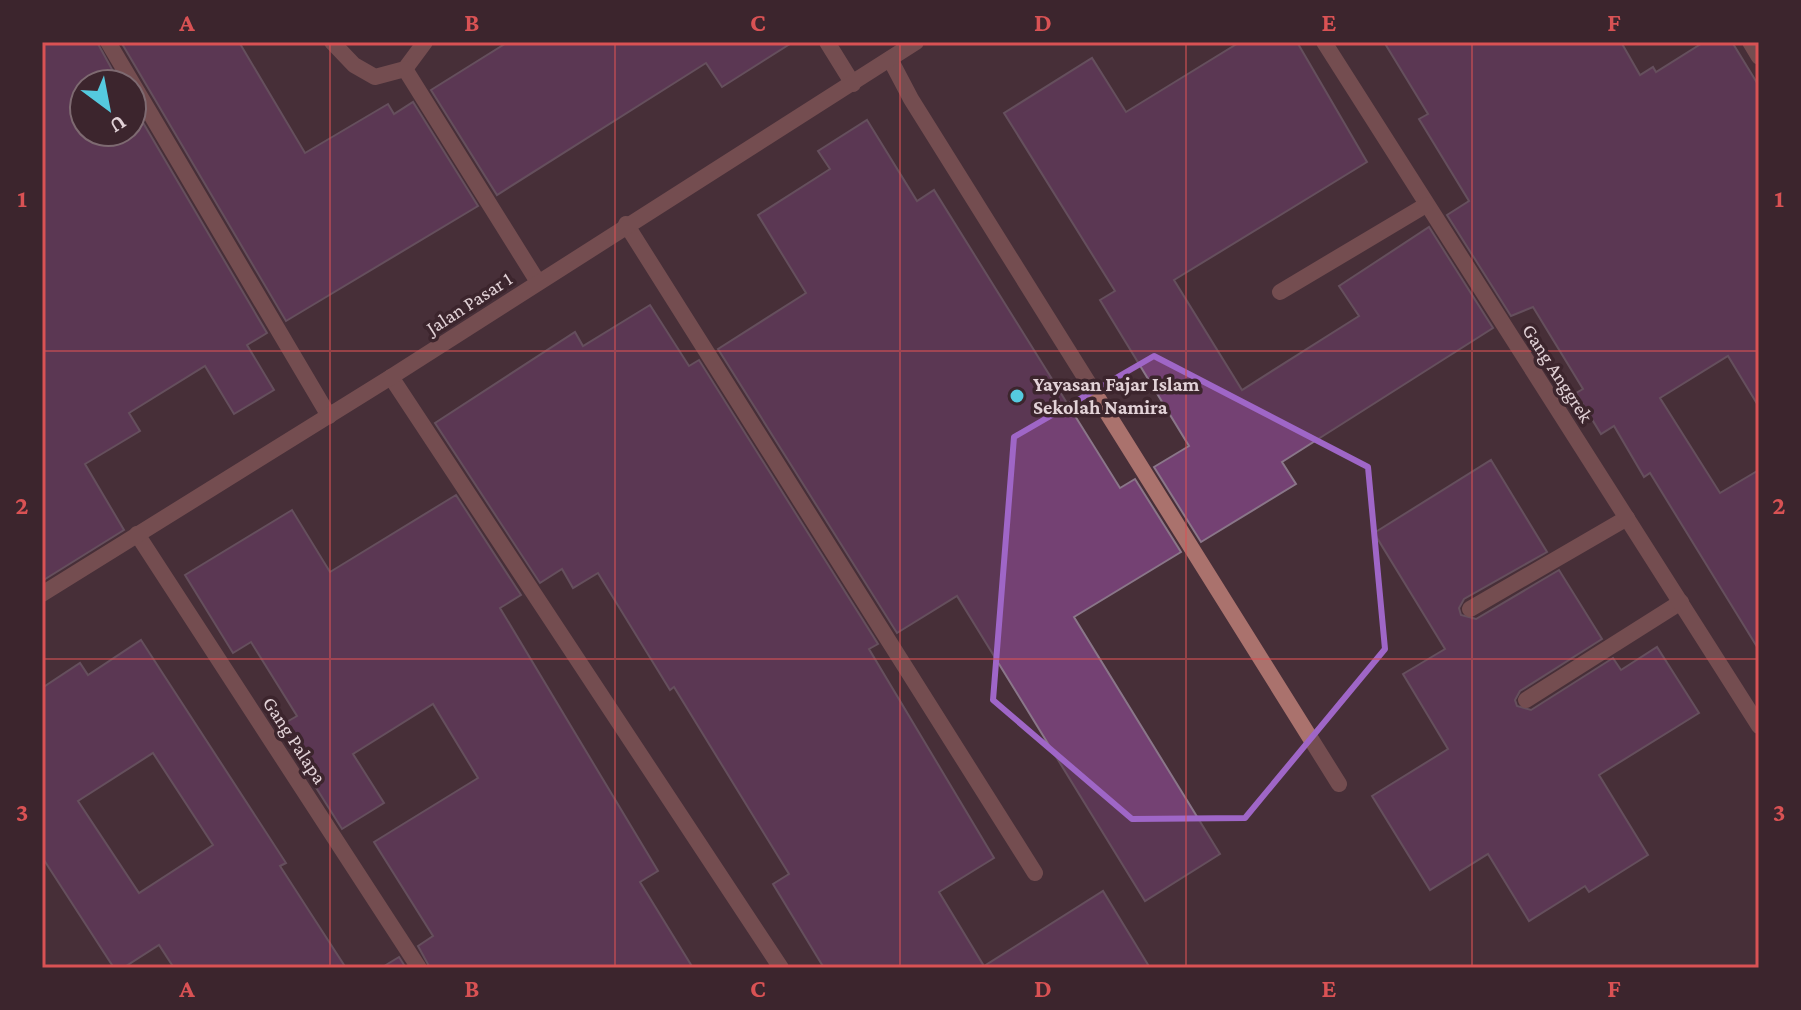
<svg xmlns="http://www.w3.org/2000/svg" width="1801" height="1010" viewBox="0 0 1801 1010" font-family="'Crimson Pro',serif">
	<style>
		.building { fill: #744173; stroke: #8a7689; stroke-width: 2; fill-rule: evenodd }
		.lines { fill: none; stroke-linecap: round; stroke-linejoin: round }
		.lane { stroke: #aa726d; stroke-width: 16 }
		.street { stroke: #aa726d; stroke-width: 16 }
		.marked { fill: none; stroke: #9f66c7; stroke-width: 6; stroke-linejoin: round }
		.grid { fill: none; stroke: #d95254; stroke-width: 2; stroke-opacity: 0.55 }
		.poi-dot { fill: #55cadf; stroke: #3c252d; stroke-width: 3 }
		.labels { text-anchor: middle; stroke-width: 7; stroke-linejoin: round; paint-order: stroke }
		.street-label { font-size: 20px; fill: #e2d2d7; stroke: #3c252d }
		.poi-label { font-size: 20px; font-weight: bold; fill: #e2d2d7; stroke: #3c252d; text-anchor: start }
		.neatline { fill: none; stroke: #d95254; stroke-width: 3 }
		.grid-label { font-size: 26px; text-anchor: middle; font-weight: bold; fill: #d95254 }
	</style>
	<rect width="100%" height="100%" fill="#472f38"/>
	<g class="building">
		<path d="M42,42h55l23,42h-36v48h48v-28l135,229 -20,12 27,45 -40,24 -29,-48 -76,47 11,18 -55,33 39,66 -82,51z"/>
		<path d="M121,42h118l66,111 83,-49 6,10 19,-12 65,104 -192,115z"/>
		<path d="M508,42h285l-71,45 -16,-24 -209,132 -66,-105z"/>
		<path d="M1240,42h57l70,120 -193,118 68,110 117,-74 -20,-30 90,-59 64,101 -211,134 14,22 -95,58 -47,-75 35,-21 -89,-146 15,-9 -111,-178 88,-55 34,54z"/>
		<path d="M1384,42h237l19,33 13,-8 3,5 48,-30h28l27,44v321l-31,-51 -68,42 60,95 39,-23v180l-109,-177 -6,4 -30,-51 -13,8 -25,-41 7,-4 -50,-82 -22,9 -64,-101 22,-14 -50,-82 9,-5z"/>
		<path d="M867,120l50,81 17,-11 186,298 15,-9 46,73 -107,65 146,237 -75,47 -188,-305 -60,37 -179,-284 88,-56 -48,-78 72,-46 -12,-18z"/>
		<path d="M650,305l39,61 10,-6 179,284 -9,5 125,209 -55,34 45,74 119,-75 47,77h-326l-51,-84 16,-10 -115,-187 -4,3 -72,-117 -25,15 -11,-19 -22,14 -105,-160 140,-91 8,14z"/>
		<path d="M1491,460l56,92 -83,47 -5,9 2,7 15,4 83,-49 43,69 -82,52 -5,9 2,6 14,4 82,-52 8,12 36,-23 42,66 -100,62 49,80 -59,37 -4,-6 -56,35 -41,-67 -58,36 -58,-94 76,-47 -45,-75 42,-25 -71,-116z"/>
		<path d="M456,495l65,100 -21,13 158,263 -18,11 53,86h-263l-12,-22 15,-10 -59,-94 104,-64 -45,-74 -80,50 31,49 -42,26 -64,-102 19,-11 -46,-74 -18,11 -48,-78 107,-65 38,62z"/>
		<path d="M141,640l145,223 -6,3 66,102h-172l-15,-23 -36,23h-9l-72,-111v-169l38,-25 8,12zM153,753l60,92 -74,48 -61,-92z"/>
		<path d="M399,957l7,11h-25z"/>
	</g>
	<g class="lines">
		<g class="lane">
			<path d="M1470,609l157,-91"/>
			<path d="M1526,700l155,-98"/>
		</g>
		<g class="street">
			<path d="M108,42l221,374"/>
			<path d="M332,42l22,23 21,12 30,-8 20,-27"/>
			<path d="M827,42l26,42"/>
			<path d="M1324,42l435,684"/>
			<path d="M1750,42l9,15"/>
			<path d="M890,59l21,40 428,685"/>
			<path d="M405,69l133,213"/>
			<path d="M626,224l409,649"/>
			<path d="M1280,292l146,-87"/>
			<path d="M391,377l390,591"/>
			<path d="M137,534l282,434"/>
			<path d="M42,594l349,-217 525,-335"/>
		</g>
	</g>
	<path d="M0 0H1801V1010H0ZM1154,356l214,111 17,182 -140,169 -113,1 -139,-119 21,-263z" fill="#472f38" fill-opacity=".55" fill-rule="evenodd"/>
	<path class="marked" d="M1154,356l214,111 17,182 -140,169 -113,1 -139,-119 21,-263z"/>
	<path class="grid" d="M330,42v926M615,42v926M900,42v926M1186,42v926M1472,42v926M42,351h1717M42,659h1717"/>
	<circle class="poi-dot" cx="1017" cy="396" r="8"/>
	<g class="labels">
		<g class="street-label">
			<text transform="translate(469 303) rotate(-33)" y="7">Jalan Pasar 1</text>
			<text transform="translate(1558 373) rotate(57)" y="7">Gang Anggrek</text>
			<text transform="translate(295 740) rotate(57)" y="7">Gang Palapa</text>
		</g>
		<g class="poi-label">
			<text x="1033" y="391">Yayasan Fajar Islam<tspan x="1033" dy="23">Sekolah Namira</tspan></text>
		</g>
	</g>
	<rect width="1801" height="1010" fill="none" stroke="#3c252d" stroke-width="88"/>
	<g transform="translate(108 108) rotate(148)"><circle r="38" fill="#3c252d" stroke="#7e6a71" stroke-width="2"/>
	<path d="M0-6L14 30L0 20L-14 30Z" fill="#55cadf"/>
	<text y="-12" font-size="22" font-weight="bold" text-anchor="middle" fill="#e2d2d7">U</text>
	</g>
	<rect x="44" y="44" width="1713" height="922" class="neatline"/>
	<g class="grid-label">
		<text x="187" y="31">A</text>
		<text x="472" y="31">B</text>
		<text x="758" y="31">C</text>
		<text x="1043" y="31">D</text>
		<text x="1329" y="31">E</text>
		<text x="1614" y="31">F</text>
		<text x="22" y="207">1</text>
		<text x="1779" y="207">1</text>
		<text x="22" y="514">2</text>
		<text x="1779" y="514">2</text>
		<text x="22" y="821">3</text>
		<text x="1779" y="821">3</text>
		<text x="187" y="997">A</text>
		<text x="472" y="997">B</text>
		<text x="758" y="997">C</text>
		<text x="1043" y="997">D</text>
		<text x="1329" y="997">E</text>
		<text x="1614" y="997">F</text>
	</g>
</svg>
